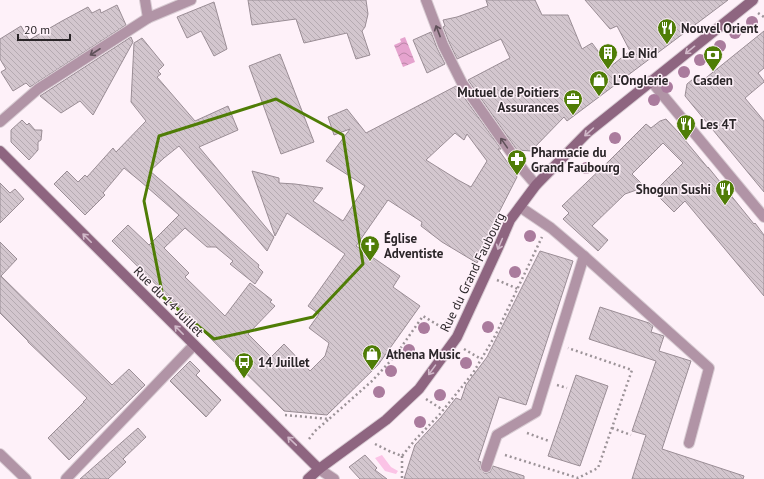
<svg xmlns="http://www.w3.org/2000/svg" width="764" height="479" viewBox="0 0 764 479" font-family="'PT Sans',sans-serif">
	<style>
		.green { fill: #fbc3e6 }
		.water { fill: url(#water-waves) }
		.building { fill: url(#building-back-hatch); stroke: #9a8d95; fill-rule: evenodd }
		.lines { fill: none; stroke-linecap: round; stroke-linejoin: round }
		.lane-casing { stroke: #d8ccd3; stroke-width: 12 }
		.street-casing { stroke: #d8ccd3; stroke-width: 12 }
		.secondary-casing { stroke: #d8ccd3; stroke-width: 12 }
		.path { stroke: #9c9398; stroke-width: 2.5; stroke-dasharray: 2 3; stroke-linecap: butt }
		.lane { stroke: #b194a6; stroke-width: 10 }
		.street { stroke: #b194a6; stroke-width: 10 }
		.secondary { stroke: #8e6580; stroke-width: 10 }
		.tree { fill: #aa7b9d }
		.oneway { stroke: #60515a }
		.oneway2 { stroke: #d1b9c9 }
		.marked { fill: none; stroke: #4f7d06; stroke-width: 3; stroke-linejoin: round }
		.labels { text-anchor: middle; stroke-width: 3; stroke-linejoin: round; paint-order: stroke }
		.poi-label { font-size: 13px; font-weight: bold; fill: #2a2528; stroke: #fef1f9; text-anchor: start }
		.street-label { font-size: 13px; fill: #2a2528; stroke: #fef1f9 }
	</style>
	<defs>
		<pattern id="water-waves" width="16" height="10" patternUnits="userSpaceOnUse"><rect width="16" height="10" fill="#e5a3ce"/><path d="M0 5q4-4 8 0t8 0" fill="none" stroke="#ba85a7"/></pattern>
		<pattern id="building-back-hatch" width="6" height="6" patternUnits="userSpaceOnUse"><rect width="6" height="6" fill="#d3c6ce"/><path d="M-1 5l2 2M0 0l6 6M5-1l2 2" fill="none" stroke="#b5aab1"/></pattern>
	</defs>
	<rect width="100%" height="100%" fill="#fef1f9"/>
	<path class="green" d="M382,455l9,12 7,4 -2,3 -11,-3 -10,-13z"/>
	<path class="water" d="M405,37l10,25 -12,5 -9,-22 7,-3 -1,-3z"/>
	<g class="building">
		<path d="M248,0h118l2,14 -3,13 -3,4 8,24 -14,4 -9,-26 -43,10 -8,-24 -44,6z"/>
		<path d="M486,0h49l7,15h26l14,34 10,-6 18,24 20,-16 -13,-25 -7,3 -25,-29h143l-161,121 -3,-4 -33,34 -14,-1 -49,-70 42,-22 -9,-19 -44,20 -8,-17 -6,-15 2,-1 -2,-6 14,-3 31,-11z"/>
		<path d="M214,2l13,47 -13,7 -13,-25 -14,7 -10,-21z"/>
		<path d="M117,5l9,20 -96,62 -4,-4 -13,8 -12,-19 5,-3 -6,-10v-20l21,-13 8,14 33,-19 26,-14 4,6 8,-4 1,4z"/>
		<path d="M764,31v37l-6,5 6,8v1l-19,16 19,23v71l-79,-96 2,-12 11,-9 4,6z"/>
		<path d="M431,32l6,16 8,16 -18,9 -14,-33z"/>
		<path d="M131,37l2,5 -40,73 -13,-14 -19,12 -21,-17z"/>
		<path d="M142,38l22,27 -6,6 3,3 -4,3 38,44 33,-15 10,24 -39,17 75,90 -7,14 -88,-105 -15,12 -14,13 109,94 -1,2 5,5 -8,12 -25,-20 3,-3 -17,-14h-9l-22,-19 -21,20 25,25 -4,4 40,39 25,-33 22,17 -2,2 5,4 -27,28 23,23 13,-13 26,27 15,-15 4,-13 -20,-15 10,-14 -11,-8 37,-52 -58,-41 -12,23 -23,-65 27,7v5l16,1 28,4 -10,13 30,20 22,-35 -39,-25 24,-32 -16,6 -6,-18 19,-8 19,24 90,-47 45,63h-3l17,24 2,4 -23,45 -12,27 1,1 -6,13 -35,-21 -21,-16 1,-4 -34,-22 -32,46 44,30 -7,11 27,19 -42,59 -51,50 -43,-4 -172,-170 16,-16 21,20 30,-30 -39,-34 -16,-13 -21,25 2,2 -20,20 -31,-31 13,-13 11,11 7,-7 2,2 26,-29 3,4 30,-31 -15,-19 3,-59zM455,133l9,7 3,-6 20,27 -16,26 -13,-7 -32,-20z"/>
		<path d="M280,54l34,88 -33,12 -32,-88z"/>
		<path d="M666,119l13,14 29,35v-1l46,57 1,-1 9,12v61l-79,-95 -11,11 -20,-20 29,-29 -20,-20 -31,31 13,13 -20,7 -33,32 16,14 -10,11 -35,-32 6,-6 -7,-7 48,-46 36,-36 5,4 9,-7z"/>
		<path d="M22,120l5,5 2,-2 6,7h7l-1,10 -3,2v8l-9,10 -18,-18v-12z"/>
		<path d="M0,183l10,10 5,-4 9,10 -24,24z"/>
		<path d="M0,242l17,17 -16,17 111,109 17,-16 16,16 -76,75 -21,-22 36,-36h-1l4,-4 -59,-56v-1l-28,-28z"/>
		<path d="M540,251l33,10 -47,144 -27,-8 -21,64 3,1 -1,7 4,4h3l3,-1 3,-6 31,10v3h-120l11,-34 26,-28 15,-19 5,2 5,-15 21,-28z"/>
		<path d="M600,307l49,16 4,3 -2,6 13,4 -5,15 32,10 -29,88 82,27 -1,3h-111l14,-44 -14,-4 24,-70 -67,-22z"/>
		<path d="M190,361l10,10 -4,4 25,25 -15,17 -36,-36z"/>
		<path d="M576,375l32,11 -28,80 -32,-10z"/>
		<path d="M138,428l8,9 -23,22 3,3 -18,17h-28z"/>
		<path d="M365,455l12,13 -2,2 12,9h-27l-11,-12z"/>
	</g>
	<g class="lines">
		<g class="lane-casing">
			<g id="lane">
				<path d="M584,256l125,112 -20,75"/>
				<path d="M0,454l26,25"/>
				<path d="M486,467l11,-32 39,-23 48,-156 -33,-28 -31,-21"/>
				<path d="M66,479l128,-134"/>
			</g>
		</g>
		<g class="street-casing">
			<g id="street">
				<path d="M145,0l3,18"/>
				<path d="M426,0l17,45 19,38 62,88 12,14"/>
				<path d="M651,81l113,136"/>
				<path d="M0,122l38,-33 110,-71 43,-18"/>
				<path d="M319,469l15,10"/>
			</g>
		</g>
		<g class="secondary-casing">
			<g id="secondary">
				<path d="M0,151l319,318"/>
				<path d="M308,479l11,-10 67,-49 33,-31 38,-52 41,-89 12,-28 26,-35 52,-53 165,-132"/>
			</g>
		</g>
		<g class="path">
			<path d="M758,13l6,4"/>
			<path d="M497,280l21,9"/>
			<path d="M464,349l17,10"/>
			<path d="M557,385l10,3"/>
			<path d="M426,399l17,11"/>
			<path d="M285,415l44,4 43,-38 23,-25 28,-40 23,14"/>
			<path d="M612,428l19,7"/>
			<path d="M527,433l22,8"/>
			<path d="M309,439l6,-8 14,-12"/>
			<path d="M375,444l14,7 13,5 13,-16 25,-26 33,-41 22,-37 47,-99"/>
			<path d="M505,455l73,23 20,-10 34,-98 -64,-22"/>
			<path d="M402,456v23"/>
		</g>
		<use href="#lane" class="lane"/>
		<use href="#street" class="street"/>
		<use href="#secondary" class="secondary"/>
	</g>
	<g class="tree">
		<circle cx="752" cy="22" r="6"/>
		<circle cx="735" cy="33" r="6"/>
		<circle cx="720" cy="46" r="6"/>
		<circle cx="700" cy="60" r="6"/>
		<circle cx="684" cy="72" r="6"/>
		<circle cx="667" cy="87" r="6"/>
		<circle cx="654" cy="100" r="6"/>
		<circle cx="615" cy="138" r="6"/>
		<circle cx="586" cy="168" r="6"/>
		<circle cx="530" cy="236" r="6"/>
		<circle cx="515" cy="272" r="6"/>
		<circle cx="488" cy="327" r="6"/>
		<circle cx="424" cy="328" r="6"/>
		<circle cx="409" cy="350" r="6"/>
		<circle cx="466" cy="363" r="6"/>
		<circle cx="391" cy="371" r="6"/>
		<circle cx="379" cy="392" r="6"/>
		<circle cx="440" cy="395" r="6"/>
		<circle cx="420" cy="422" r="6"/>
	</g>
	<defs><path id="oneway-shaft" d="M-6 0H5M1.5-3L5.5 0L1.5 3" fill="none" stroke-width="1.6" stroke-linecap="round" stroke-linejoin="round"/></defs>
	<g class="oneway">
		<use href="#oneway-shaft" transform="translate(438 31) rotate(-111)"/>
		<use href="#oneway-shaft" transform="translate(95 52) rotate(147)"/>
		<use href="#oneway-shaft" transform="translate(504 143) rotate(-125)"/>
	</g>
	<g class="oneway2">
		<use href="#oneway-shaft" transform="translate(690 50) rotate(141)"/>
		<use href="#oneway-shaft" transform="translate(589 132) rotate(138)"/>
		<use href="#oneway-shaft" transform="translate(87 238) rotate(-135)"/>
		<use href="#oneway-shaft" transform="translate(500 244) rotate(113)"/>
		<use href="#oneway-shaft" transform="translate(179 330) rotate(-135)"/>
		<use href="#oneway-shaft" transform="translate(432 370) rotate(126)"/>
		<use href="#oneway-shaft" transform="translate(292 441) rotate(-136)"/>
	</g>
	<path class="marked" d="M276,99l67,36 20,129 -50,53 -99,22 -51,-42 -19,-96 15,-65z"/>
	<defs>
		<g id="restaurant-pin" transform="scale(1)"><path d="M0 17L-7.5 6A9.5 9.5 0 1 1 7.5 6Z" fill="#4f7d06" stroke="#fef1f9"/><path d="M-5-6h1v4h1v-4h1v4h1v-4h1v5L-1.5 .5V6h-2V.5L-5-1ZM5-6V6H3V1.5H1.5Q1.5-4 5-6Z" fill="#fff"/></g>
		<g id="building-pin" transform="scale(1)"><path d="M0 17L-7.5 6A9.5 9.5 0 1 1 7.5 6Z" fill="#4f7d06" stroke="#fef1f9"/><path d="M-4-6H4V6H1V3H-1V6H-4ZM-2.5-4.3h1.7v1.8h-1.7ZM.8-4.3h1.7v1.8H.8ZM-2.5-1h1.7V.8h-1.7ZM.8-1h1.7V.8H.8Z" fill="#fff"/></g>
		<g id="bank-pin" transform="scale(1)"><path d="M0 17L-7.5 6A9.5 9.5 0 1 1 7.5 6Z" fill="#4f7d06" stroke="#fef1f9"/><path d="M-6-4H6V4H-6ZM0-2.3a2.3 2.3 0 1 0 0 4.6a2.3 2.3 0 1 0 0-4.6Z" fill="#fff"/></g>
		<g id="shop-pin" transform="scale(1)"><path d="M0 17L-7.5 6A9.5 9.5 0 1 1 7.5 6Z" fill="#4f7d06" stroke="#fef1f9"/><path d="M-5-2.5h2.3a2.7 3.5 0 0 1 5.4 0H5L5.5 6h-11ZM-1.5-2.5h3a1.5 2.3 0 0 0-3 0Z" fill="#fff"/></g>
		<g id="office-pin" transform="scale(1)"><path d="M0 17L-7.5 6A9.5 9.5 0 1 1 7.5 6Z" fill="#4f7d06" stroke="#fef1f9"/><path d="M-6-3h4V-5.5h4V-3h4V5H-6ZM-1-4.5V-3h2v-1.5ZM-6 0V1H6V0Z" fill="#fff"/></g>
		<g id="pharmacy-pin" transform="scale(1)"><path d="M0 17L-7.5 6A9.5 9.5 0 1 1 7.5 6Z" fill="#4f7d06" stroke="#fef1f9"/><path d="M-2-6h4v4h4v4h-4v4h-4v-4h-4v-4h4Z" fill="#fff"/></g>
		<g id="church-pin" transform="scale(1)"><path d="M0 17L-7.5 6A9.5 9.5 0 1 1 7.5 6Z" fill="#4f7d06" stroke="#fef1f9"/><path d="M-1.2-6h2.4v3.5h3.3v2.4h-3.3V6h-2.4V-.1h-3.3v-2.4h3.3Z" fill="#fff"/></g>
		<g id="bus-pin" transform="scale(1)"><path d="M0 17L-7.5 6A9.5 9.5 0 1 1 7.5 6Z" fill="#4f7d06" stroke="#fef1f9"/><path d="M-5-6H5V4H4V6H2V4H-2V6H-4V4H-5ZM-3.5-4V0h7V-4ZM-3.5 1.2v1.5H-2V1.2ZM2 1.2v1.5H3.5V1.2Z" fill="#fff"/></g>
	</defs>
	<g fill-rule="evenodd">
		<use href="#restaurant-pin" x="667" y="28"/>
		<use href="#building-pin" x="608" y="53"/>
		<use href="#bank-pin" x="713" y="55"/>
		<use href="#shop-pin" x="599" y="80"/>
		<use href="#office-pin" x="573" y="99"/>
		<use href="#restaurant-pin" x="686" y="124"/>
		<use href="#pharmacy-pin" x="517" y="159"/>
		<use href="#restaurant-pin" x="725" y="189"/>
		<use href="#church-pin" x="370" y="245"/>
		<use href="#shop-pin" x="372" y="354"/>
		<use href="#bus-pin" x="244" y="362"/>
	</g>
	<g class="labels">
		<g class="poi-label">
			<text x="681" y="33">Nouvel Orient</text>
			<text x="622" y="58">Le Nid</text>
			<text x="613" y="85">L'Onglerie</text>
			<text x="713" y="85" text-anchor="middle">Casden</text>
			<text x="559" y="97" text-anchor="end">Mutuel de Poitiers<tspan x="559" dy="15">Assurances</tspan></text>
			<text x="700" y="129">Les 4T</text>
			<text x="531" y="157">Pharmacie du<tspan x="531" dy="15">Grand Faubourg</tspan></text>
			<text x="711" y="194" text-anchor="end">Shogun Sushi</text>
			<text x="384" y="243">Église<tspan x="384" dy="15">Adventiste</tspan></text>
			<text x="386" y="359">Athena Music</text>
			<text x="258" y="367">14 Juillet</text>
		</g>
		<g class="street-label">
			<text transform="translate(472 272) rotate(-64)" y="5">Rue du Grand Faubourg</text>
			<text transform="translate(169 301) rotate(45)" y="5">Rue du 14 Juillet</text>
		</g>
	</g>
	<path d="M18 34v6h52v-6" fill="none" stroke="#2a2528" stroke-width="2"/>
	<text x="24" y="34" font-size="12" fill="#2a2528" stroke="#fef1f9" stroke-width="3" paint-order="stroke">20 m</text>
</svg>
